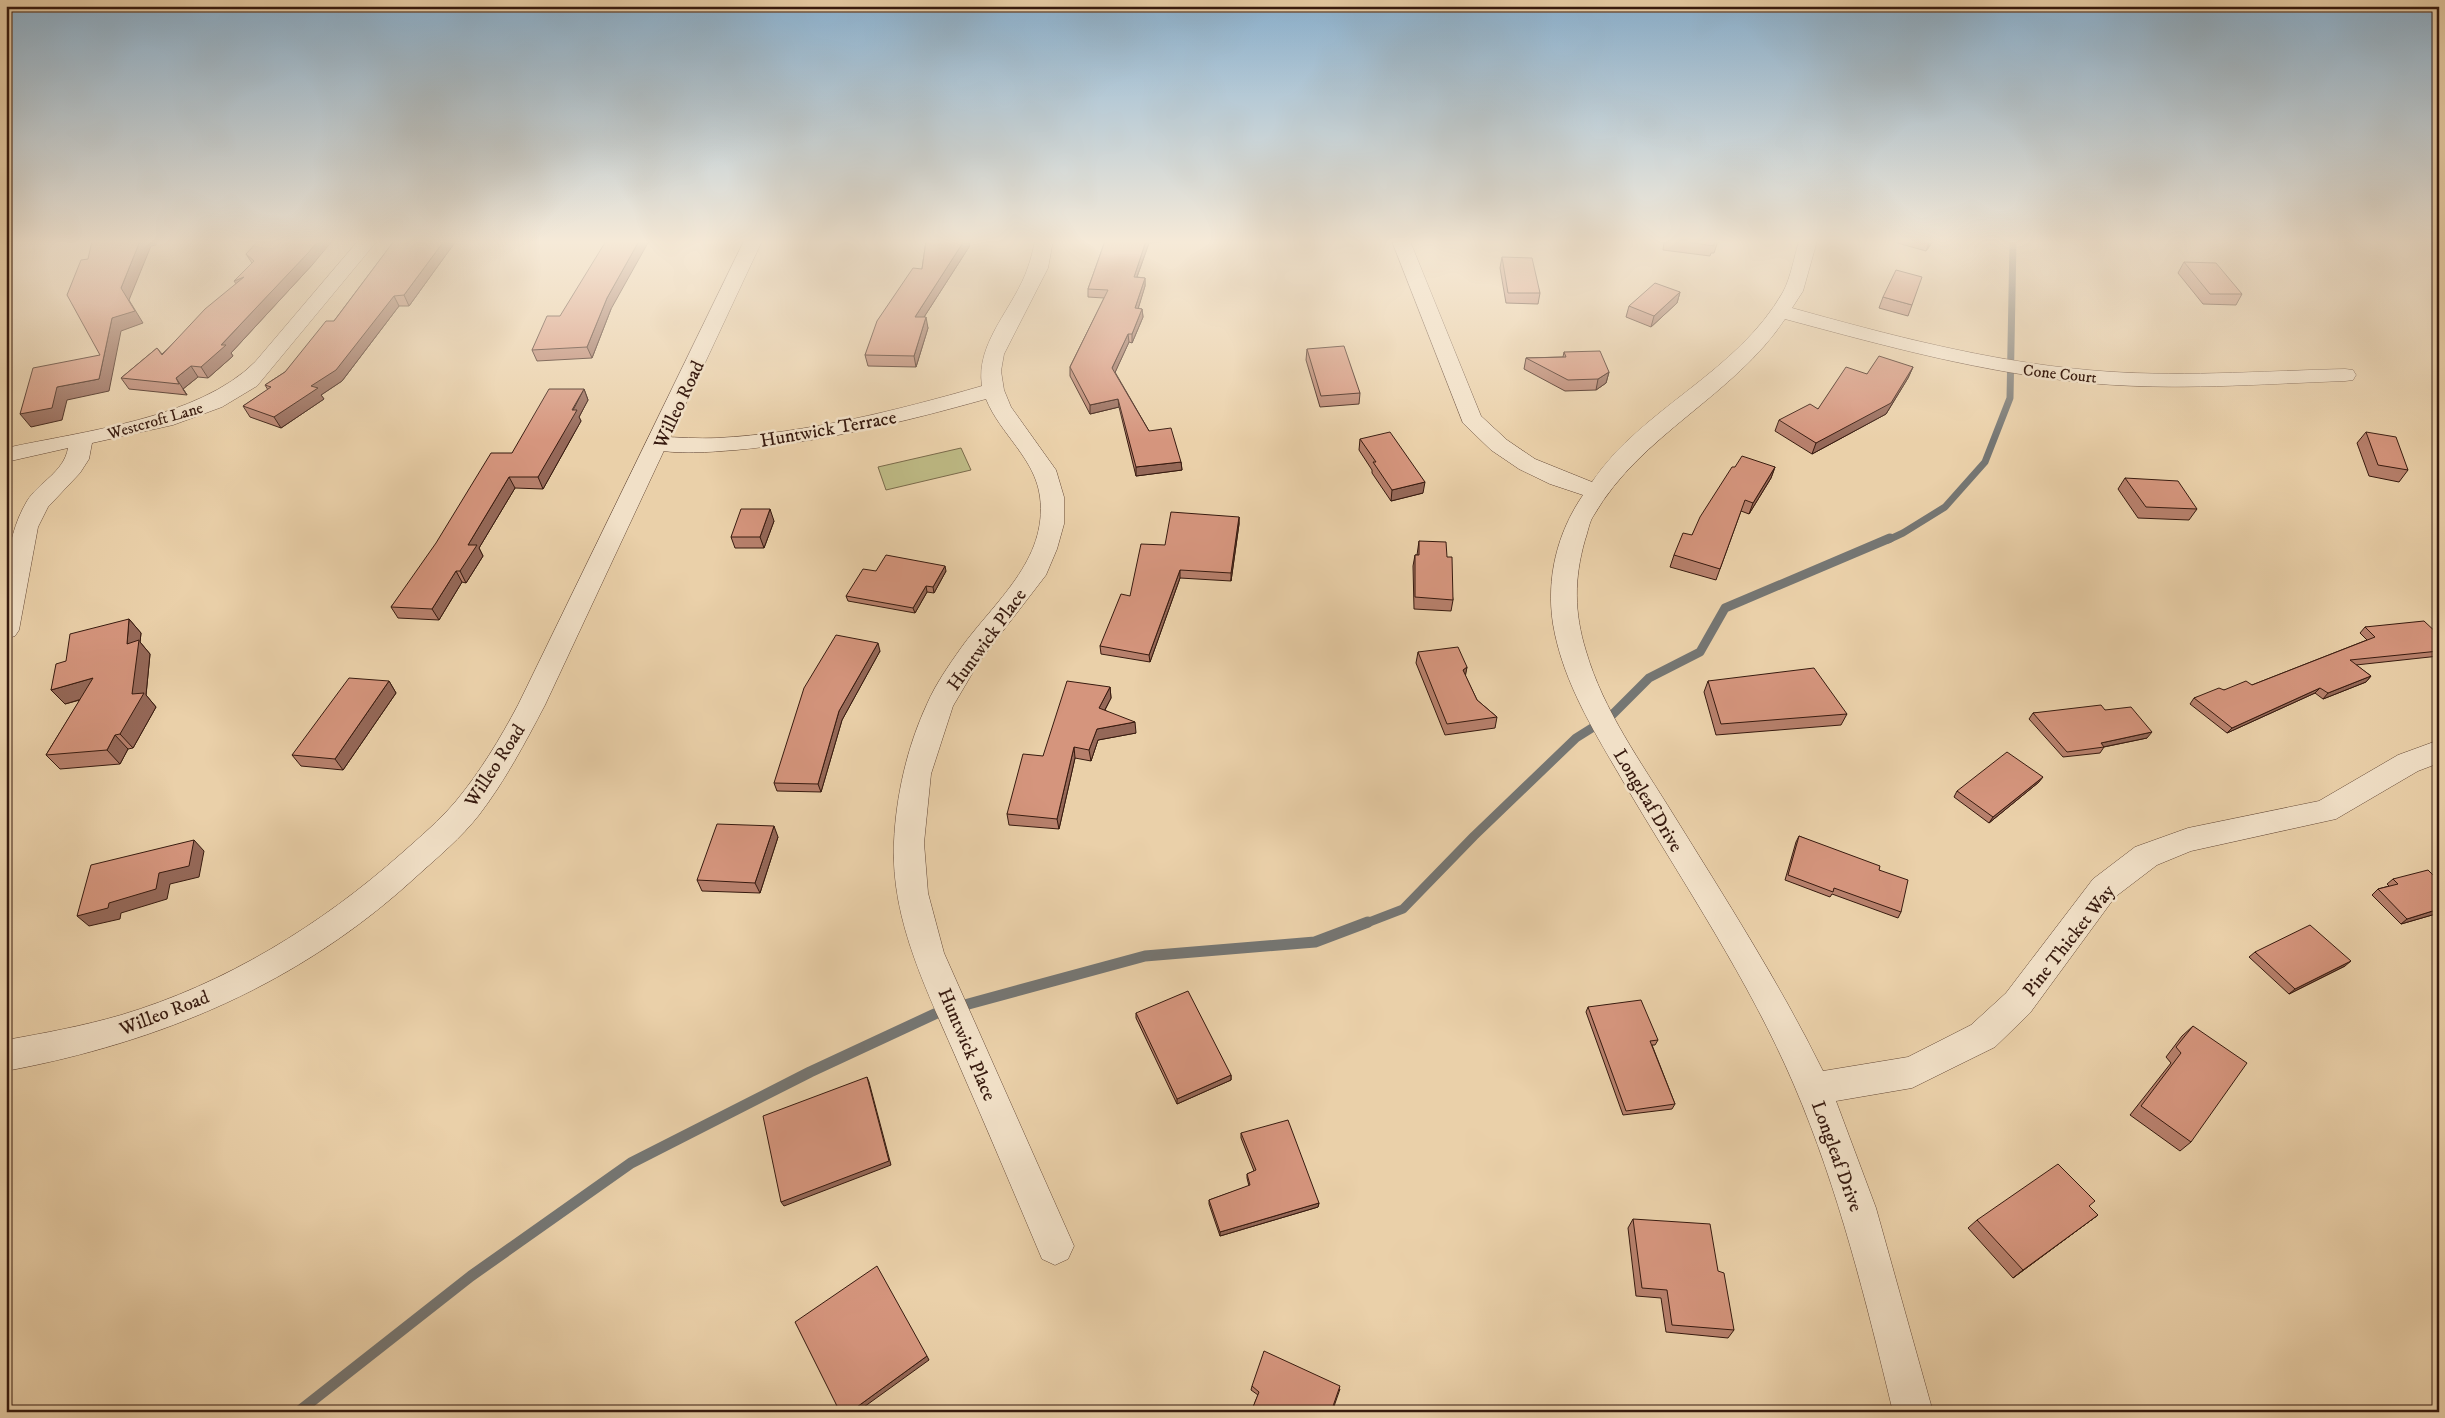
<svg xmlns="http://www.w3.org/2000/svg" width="2445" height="1418" viewBox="0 0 2445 1418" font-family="'IM FELL DW Pica',serif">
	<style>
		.green { fill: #bdb984; stroke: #7a6a4a }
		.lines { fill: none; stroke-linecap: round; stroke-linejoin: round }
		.stream-far2 { stroke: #757673; stroke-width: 7 }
		.stream-far1 { stroke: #757673; stroke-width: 9 }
		.stream { stroke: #757673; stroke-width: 11 }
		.minor-casing { stroke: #644836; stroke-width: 1 }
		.tertiary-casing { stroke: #644836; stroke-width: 1 }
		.minor { fill: #f1e0c7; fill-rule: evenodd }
		.tertiary { fill: #f1e0c7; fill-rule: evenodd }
		.wall { fill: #b7806c; stroke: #371a0f }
		.shaded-wall { fill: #956858; stroke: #371a0f }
		.building { fill: #d5957d; stroke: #371a0f }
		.labels { text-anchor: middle; stroke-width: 5; stroke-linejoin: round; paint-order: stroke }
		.far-street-label { font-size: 16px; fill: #371a0f; stroke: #f1e0c7 }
		.street-label { font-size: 19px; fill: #371a0f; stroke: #f1e0c7 }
	</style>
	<rect width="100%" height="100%" fill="#ead0a9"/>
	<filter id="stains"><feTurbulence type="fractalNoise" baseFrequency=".004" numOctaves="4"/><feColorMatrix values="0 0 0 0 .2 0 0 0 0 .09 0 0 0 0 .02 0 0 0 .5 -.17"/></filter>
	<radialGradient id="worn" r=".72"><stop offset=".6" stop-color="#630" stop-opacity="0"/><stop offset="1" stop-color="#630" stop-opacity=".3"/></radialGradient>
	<path class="green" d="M961,448l10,22 -85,20 -8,-23z"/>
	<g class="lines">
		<path class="stream-far2" d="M1888,540l15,-7 42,-26 40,-45 25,-64 3,-157"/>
		<path class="stream-far1" d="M1364,924l39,-15 71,-73 102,-98 35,-22 38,-38 51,-26 25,-44 165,-70"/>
		<path class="stream" d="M298,1412l173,-136 160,-113 179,-91 129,-60 206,-56 170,-14 53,-20"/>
		<g class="minor-casing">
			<g id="minor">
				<path d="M358,241h19l-120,145 -35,21 -49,18 -81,18 -3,16 -9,14 -32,34 -10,20 -19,103 -4,6 -9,3c0,-47 -4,-96 21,-138 12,-19 37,-29 41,-53l-62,14v-14c77,-17 192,-29 249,-86z"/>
				<path d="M1035,241h18l-5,27 -44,86 -3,17 3,19 7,17 45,63 8,27v27l-7,25 -11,26 -67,87 -26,44 -22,68 -7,69 4,50 16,60 130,293 -6,13 -13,6 -13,-6c-27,-64 -54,-128 -82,-192 -30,-71 -70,-145 -66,-225 2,-46 13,-95 33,-138 8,-19 22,-39 34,-56 33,-46 87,-88 79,-151 -5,-39 -40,-63 -54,-98 -82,23 -165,43 -250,51 -27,2 -58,5 -84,-1l-3,-5 3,-5 8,-2c19,0 38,2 57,1 90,-5 178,-27 265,-52 -7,-44 33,-79 46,-119 3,-8 5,-17 7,-26z"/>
				<path d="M1392,241h18l71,175 26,24 28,19 57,23c50,-74 145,-109 191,-190 8,-15 11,-35 16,-51h18l-14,50 -11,17c97,27 195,53 296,62 85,8 172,1 257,-1l8,1 3,5 -3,5 -8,1c-85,3 -172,10 -257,2 -104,-10 -203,-37 -303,-64 -51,77 -144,115 -191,196 -5,7 -6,17 -9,25 -11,39 -11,72 1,111 17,59 55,111 87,163 52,84 106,168 150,257l85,-14 63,-32 35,-32 87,-114 42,-32 53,-19 131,-27 79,-46 41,-15v23l-21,8 -82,48 -145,32 -34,14 -42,32 -85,116 -35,34 -83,41 -76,13 40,107 57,204h-40c-27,-111 -54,-222 -99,-327 -44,-103 -110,-201 -167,-297 -30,-52 -64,-104 -74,-164 -7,-46 4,-91 30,-129l-33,-11 -31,-15 -28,-19 -28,-27z"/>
			</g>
		</g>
		<g class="tertiary-casing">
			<path id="tertiary" d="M744,241h18l-217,464c-20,38 -40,76 -66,110 -18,23 -41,42 -62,61 -117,108 -256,166 -411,195v-31c39,-7 77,-14 115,-25 104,-31 200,-90 281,-162 18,-16 38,-33 54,-52 24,-29 44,-62 62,-96z"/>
		</g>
		<use href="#minor" class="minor"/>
		<use href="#tertiary" class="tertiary"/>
	</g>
	<g class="wall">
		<path d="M394,241h62l-47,65h-10l-57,75 -21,14 3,4 -43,29 -31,-11 -7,-11 25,-16 -3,-5 20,-13 49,-51z"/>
		<path d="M926,241h44l-1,6 -45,70 4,11 -12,39 -48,-1 -3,-11 57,-86z"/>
		<path d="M1105,241h57v1l-13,1 -12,34 8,1v8l-7,22 4,1 1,8 -11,26 -3,-1 -14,30 34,59 32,31 1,8 -46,6 -17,-69 -29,7 -20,-38v-9l34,-69 -16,-1v-8z"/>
		<path d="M1664,241h54l-4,12h-3l-1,3 -47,-6z"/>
		<path d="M1895,241h38l-7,10 -32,-9z"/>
		<path d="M246,254l67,10 -82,89 2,3 -25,22 -10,-1 -15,12 4,6 -58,-6 -8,-11 36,-30 5,6 74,-70 16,-21z"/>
		<path d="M1502,257l38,36 -2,11 -32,-1 -6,-35z"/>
		<path d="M2184,262l58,32 -6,11 -33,-1 -25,-31z"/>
		<path d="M1680,292l-3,11 -26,24 -25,-10 3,-11z"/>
		<path d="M1883,297l29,8 -4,11 -29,-8z"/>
		<path d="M611,309l-19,49 -55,3 -5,-11 28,-34z"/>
		<path d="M1307,349l53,44 -1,11 -39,3 -14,-47z"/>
		<path d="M1564,352l45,20 -3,11 -10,7 -31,1 -41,-22 2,-11 37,-1z"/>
		<path d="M1913,367l-5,11 -22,36 -74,40 -37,-23 4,-11 39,-11 49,-35z"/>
		<path d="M584,389l4,11 -9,17 2,4 -38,68 -28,-1 -36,60 4,8 -17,27 -4,-1 -23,38 -41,-2 -7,-11 121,-154z"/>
		<path d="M2366,432l42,38 -9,12 -30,-6 -12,-33z"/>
		<path d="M1360,439l63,54 -32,8 -19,-28v-3l-13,-20z"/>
		<path d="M1735,467h40l-4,11 -22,36 -8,-3 -25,69 -46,-13 4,-12 18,-20z"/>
		<path d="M2125,478l72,31 -8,11 -51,-2 -20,-29z"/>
		<path d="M1239,517v7l-8,57 -51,-3 -30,84 -49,-8 -1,-8 30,-50z"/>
		<path d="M774,521l-10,27h-29l-4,-11z"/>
		<path d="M1419,541l28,16 6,43 -2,11 -37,-2 -1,-43 2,-11h2z"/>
		<path d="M876,571h70l-12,22 -7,-1 -12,21 -67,-12 -2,-5z"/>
		<path d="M129,619l12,14 -1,9 10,12 -4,41 10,12 -23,41 -5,1 -8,15 -60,5 -14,-14 34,-55 -15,4 -14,-14 15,-29z"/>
		<path d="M2365,627l74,8v21l-83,9 15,11 -5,6 -43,17 -8,-6 -88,40 -37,-29 4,-6 30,-8 28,-5 115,-45 -7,-7z"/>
		<path d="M880,651l-38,69 -21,72 -44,-1 -3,-8z"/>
		<path d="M1418,652l49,15 -2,8 12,25 20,17 -2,11 -50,7 -29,-72z"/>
		<path d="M389,681l7,12 -53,77 -42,-4 -9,-11z"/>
		<path d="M1708,681l139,33 -6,11 -125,10 -12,-43z"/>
		<path d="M1110,687l1,11 -6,12 31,23 -38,7 -7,21 -16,-3 -16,71 -50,-4 -2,-11 36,-58z"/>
		<path d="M2105,710l42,28 -43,9 -4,6 -37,4 -34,-38 4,-6z"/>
		<path d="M2039,782l-50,41 -35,-26 3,-6z"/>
		<path d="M1799,836l80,34 22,42 -3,6 -66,-24 -2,3 -45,-17 11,-38z"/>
		<path d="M778,837l-18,56 -58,-2 -5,-11z"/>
		<path d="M2393,879l46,2v32l-38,11 -29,-29 6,-6 11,-3 -2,-2z"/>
		<path d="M2255,952l90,14 -56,28 -40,-37z"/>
		<path d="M1588,1007l70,33 -3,5h-3l23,59 -3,5 -49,6 -37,-103z"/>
		<path d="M1136,1013l95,62v5l-54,24 -41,-86z"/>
		<path d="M2193,1026l-2,116 -11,9 -50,-36 41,-52 -5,-6 16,-21z"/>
		<path d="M1241,1133l78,70 -1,4 -98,29 -11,-32v-4l40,-14 -2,-8v-4l7,-3 -13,-33z"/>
		<path d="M2098,1215l-85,63 -45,-50 9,-8z"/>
		<path d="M1633,1219l101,111 -6,8 -62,-6 -5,-34 -25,-2 -8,-68z"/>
		<path d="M1252,1386l88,3 -8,23h-81l7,-17 -7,-5z"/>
	</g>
	<g class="shaded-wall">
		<path d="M140,241h17l-1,4 -5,1 -22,54 14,23 -22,8 -12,60 -42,9 -5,20 -31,7 -11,-13 37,-27 42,-8 13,-61 9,-30z"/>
		<path d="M318,241h14l-19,23 -82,89 2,3 -25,22 -7,-11z"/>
		<path d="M444,241h12l-47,65 -5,-11z"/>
		<path d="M639,241h10l-38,68 -19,49 -5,-11 20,-49z"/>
		<path d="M964,241h6l-1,6 -52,81 -2,-11z"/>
		<path d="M1146,241h3v2l-15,42v-8z"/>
		<path d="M1930,241h3l-7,10z"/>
		<path d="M244,277l-3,14 -7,-10z"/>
		<path d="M1145,278v8l-9,30 -1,-8z"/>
		<path d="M1680,292l-3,11 -26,24 3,-11z"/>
		<path d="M394,296l5,10 -57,75 -21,14 3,4 -43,29 -7,-11z"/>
		<path d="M1142,309l1,8 -11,26v-9z"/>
		<path d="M926,317l2,11 -12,39 -2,-11z"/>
		<path d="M1128,334l1,8 -16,35 -1,-9z"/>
		<path d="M191,366l7,11 -15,12 4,6 -11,-17z"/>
		<path d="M1913,367l-5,11 -22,36 -74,40 4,-11z"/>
		<path d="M1609,372l-3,11 -10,7 2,-11z"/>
		<path d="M584,389l4,11 -9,17 2,4 -38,68 -5,-12z"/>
		<path d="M1118,399l1,8 -29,7v-9z"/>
		<path d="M1181,462l1,8 -46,6v-9z"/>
		<path d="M1775,467l-4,11 -22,36 4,-11z"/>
		<path d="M509,477l6,11 -36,60 4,8 -17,27 -6,-12 8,-26z"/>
		<path d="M1425,482l-2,11 -32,8 1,-11z"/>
		<path d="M770,509l4,12 -10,27 -4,-11z"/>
		<path d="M1239,517v7l-8,57v-8z"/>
		<path d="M945,566l1,5 -12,22 -1,-6z"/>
		<path d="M1180,570v8l-30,84 -1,-7z"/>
		<path d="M456,571l6,11 -23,38 -7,-11z"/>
		<path d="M926,586l1,6 -12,21 -2,-5z"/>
		<path d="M129,619l12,14 -1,9 10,12 -4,41 10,12 -23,41 -13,-14 12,-40 -5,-50z"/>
		<path d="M878,643l2,8 -38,69 -21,72 -3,-8 21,-73z"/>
		<path d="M1467,667l-2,11 -2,-8z"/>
		<path d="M2371,676l-5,6 -43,17 5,-6z"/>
		<path d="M93,678l12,14 -40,12 -14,-14z"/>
		<path d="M389,681l7,12 -53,77 -8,-11z"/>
		<path d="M1110,687l1,11 -11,21 -1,-11z"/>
		<path d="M2320,688l-5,5 -88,40 5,-5z"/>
		<path d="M1135,722l1,11 -38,7 -7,21 -2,-11 8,-21z"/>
		<path d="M2152,732l-5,6 -44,9 -2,-4z"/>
		<path d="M115,735l13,14 -8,15 -13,-14z"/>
		<path d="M1074,747l1,11 -16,71 -2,-10z"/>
		<path d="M2043,777l-4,5 -50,41 4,-6z"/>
		<path d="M774,826l4,11 -18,56 -5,-10z"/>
		<path d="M194,840l10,11 -5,26 -29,7 -3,15 -46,14 -1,6 -31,7 -12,-10 82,-43z"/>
		<path d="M2439,909v4l-38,11 6,-5z"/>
		<path d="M2351,961l-6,5 -56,28 6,-5z"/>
		<path d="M1231,1075v5l-54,24v-5z"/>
		<path d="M867,1077l2,5 22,83 -107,41 -3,-4z"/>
		<path d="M1319,1203l-1,4 -98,29v-4z"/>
		<path d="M2098,1215l-11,8 -74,55 10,-8z"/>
		<path d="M927,1356l2,4 -72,52h-7z"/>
	</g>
	<g class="building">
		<path d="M92,241h48l-19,47 14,23 -23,7 -13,61 -42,8 -5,21 -32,6 13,-46 67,-13 -33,-60 14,-35 7,-1z"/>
		<path d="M258,241h60l-10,12 -87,92h5l-25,22 -10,-1 -15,12 3,6 -58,-6 36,-30 5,7 43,-46 39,-32 -10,4 20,-20 -8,-7z"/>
		<path d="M394,241h50l-40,54 -10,1 -58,74 -25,16 7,2 -44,29 -31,-11 28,-19 -6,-2 20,-13 41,-51h8z"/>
		<path d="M606,241h33l-32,57 -20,49 -55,3 15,-34h13z"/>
		<path d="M926,241h38l-49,76h11l-12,39 -49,-1 12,-34 36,-53 9,1z"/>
		<path d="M1105,241h41l-12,36 11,1 -10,30 7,1 -10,25h-4l-16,34 37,63 22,-3 10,34 -45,5 -18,-68 -28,6 -20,-38 38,-77 -20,-1z"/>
		<path d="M1680,241h38v2l-4,-1v4z"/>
		<path d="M1502,257l30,1 8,35h-32z"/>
		<path d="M2184,262l32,1 26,31h-32z"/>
		<path d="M1896,270l26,7 -10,28 -29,-8z"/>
		<path d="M1655,283l25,9 -26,24 -25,-10z"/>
		<path d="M1344,346l16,47 -39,3 -14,-47z"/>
		<path d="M1600,351l9,21 -11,7 -30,1 -42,-22 40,-1 -2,-5z"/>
		<path d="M1879,356l34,11 -22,36 -75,40 -37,-23 31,-16 8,5 28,-42 21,7z"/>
		<path d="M549,389h35l-12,21h5l-39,67h-29l-41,68h9l-17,26h-4l-24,38 -41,-2 45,-64 55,-90h21z"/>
		<path d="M1390,432l35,50 -33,8 -19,-28h3l-16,-23z"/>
		<path d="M2366,432l30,5 12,33 -30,-5z"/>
		<path d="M1742,456l33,11 -22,36 -8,-3 -25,69 -46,-14 9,-22 9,2 8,-18 32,-50h3z"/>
		<path d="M2125,478l53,3 19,28 -51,-2z"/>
		<path d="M741,509h29l-10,28h-29z"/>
		<path d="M1171,512l68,5 -8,56 -51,-3 -31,85 -49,-9 21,-52 9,2 11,-52 24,1z"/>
		<path d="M1419,541l27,1 1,15h5l1,43 -38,-3v-42h4z"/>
		<path d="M886,555l59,11 -12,21 -7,-1 -13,22 -67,-12 17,-27 13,2z"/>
		<path d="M129,619l-2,25 12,-4 -7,54 12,-1 -24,41 -5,1 -8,15 -61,5 47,-77 -42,12 5,-26 10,-3 4,-27z"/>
		<path d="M2424,621l15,14v16l-89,9 21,16 -43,17 -8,-5 -88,40 -38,-30 25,-10 5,2 22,-9 6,4 123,-48 -10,-10z"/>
		<path d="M836,635l42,8 -39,68 -21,73 -44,-1 30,-95z"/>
		<path d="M1458,647l9,20 -4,3 14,30 20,17 -50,7 -29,-72z"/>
		<path d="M1814,668l33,46 -126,10 -13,-43z"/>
		<path d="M349,678l40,3 -54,78 -43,-4z"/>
		<path d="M1067,681l43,6 -11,21 36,14 -38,7 -8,21 -15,-3 -17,72 -50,-5 16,-60 20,2z"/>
		<path d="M2101,705l4,5 26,-3 21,25 -51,11 3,4 -37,5 -34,-39z"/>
		<path d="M2007,752l36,25 -50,40 -36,-26z"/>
		<path d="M717,824l57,2 -19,57 -58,-3z"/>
		<path d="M1799,836l81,30 -1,4 29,10 -7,32 -67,-24 -1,4 -45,-17z"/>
		<path d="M194,840l-5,26 -30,7 -3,16 -47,14 -1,5 -31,8 14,-51z"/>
		<path d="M2428,870l11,11v28l-32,10 -29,-30 20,-5 -5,-5z"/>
		<path d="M2310,925l41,36 -56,28 -40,-37z"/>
		<path d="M1188,991l43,84 -54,24 -41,-86z"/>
		<path d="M1641,1000l17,40 -8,1 25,63 -49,7 -38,-104z"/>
		<path d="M2193,1026l54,37 -56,79 -50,-36 40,-53 -5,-6z"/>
		<path d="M867,1077l22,84 -108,41 -18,-86z"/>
		<path d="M1288,1120l31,83 -99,29 -11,-32 41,-15 -3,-11 9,-4 -15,-37z"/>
		<path d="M2058,1164l37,37 -6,5 9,9 -75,55 -46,-50z"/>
		<path d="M1633,1219l77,5 8,47 6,2 10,57 -62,-5 -5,-35 -25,-2z"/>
		<path d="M877,1266l50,90 -77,56h-10l-45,-90z"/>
		<path d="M1264,1351l76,35 -9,26h-80l8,-20 -7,-6z"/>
	</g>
	<linearGradient id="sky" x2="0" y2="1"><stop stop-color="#8bb4d4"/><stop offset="0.55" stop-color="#f6ead8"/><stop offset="1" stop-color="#f6ead8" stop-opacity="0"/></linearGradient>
	<rect width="2445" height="440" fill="url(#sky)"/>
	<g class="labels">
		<g class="far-street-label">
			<text transform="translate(2060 373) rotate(6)" y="6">Cone Court</text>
			<text transform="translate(155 420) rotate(-16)" y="6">Westcroft Lane</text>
		</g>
		<g class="street-label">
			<text transform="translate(678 404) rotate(-65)" y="7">Willeo Road</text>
			<text transform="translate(828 428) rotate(-10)" y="7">Huntwick Terrace</text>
			<text transform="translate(986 639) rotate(-54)" y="7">Huntwick Place</text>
			<text transform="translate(494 765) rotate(-57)" y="7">Willeo Road</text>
			<text transform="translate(1649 800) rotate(59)" y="7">Longleaf Drive</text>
			<text transform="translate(2068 940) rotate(-52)" y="7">Pine Thicket Way</text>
			<text transform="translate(164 1012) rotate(-21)" y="7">Willeo Road</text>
			<text transform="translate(968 1044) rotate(67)" y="7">Huntwick Place</text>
			<text transform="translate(1838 1156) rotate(70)" y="7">Longleaf Drive</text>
		</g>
	</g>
	<rect width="2445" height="1418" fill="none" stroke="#ead0a9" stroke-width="25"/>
	<rect x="8" y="8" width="2430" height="1403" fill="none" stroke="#371a0f" stroke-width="2.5"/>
	<rect x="12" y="12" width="2420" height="1393" fill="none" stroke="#371a0f"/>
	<rect width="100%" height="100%" filter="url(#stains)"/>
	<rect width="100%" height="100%" fill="url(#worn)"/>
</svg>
